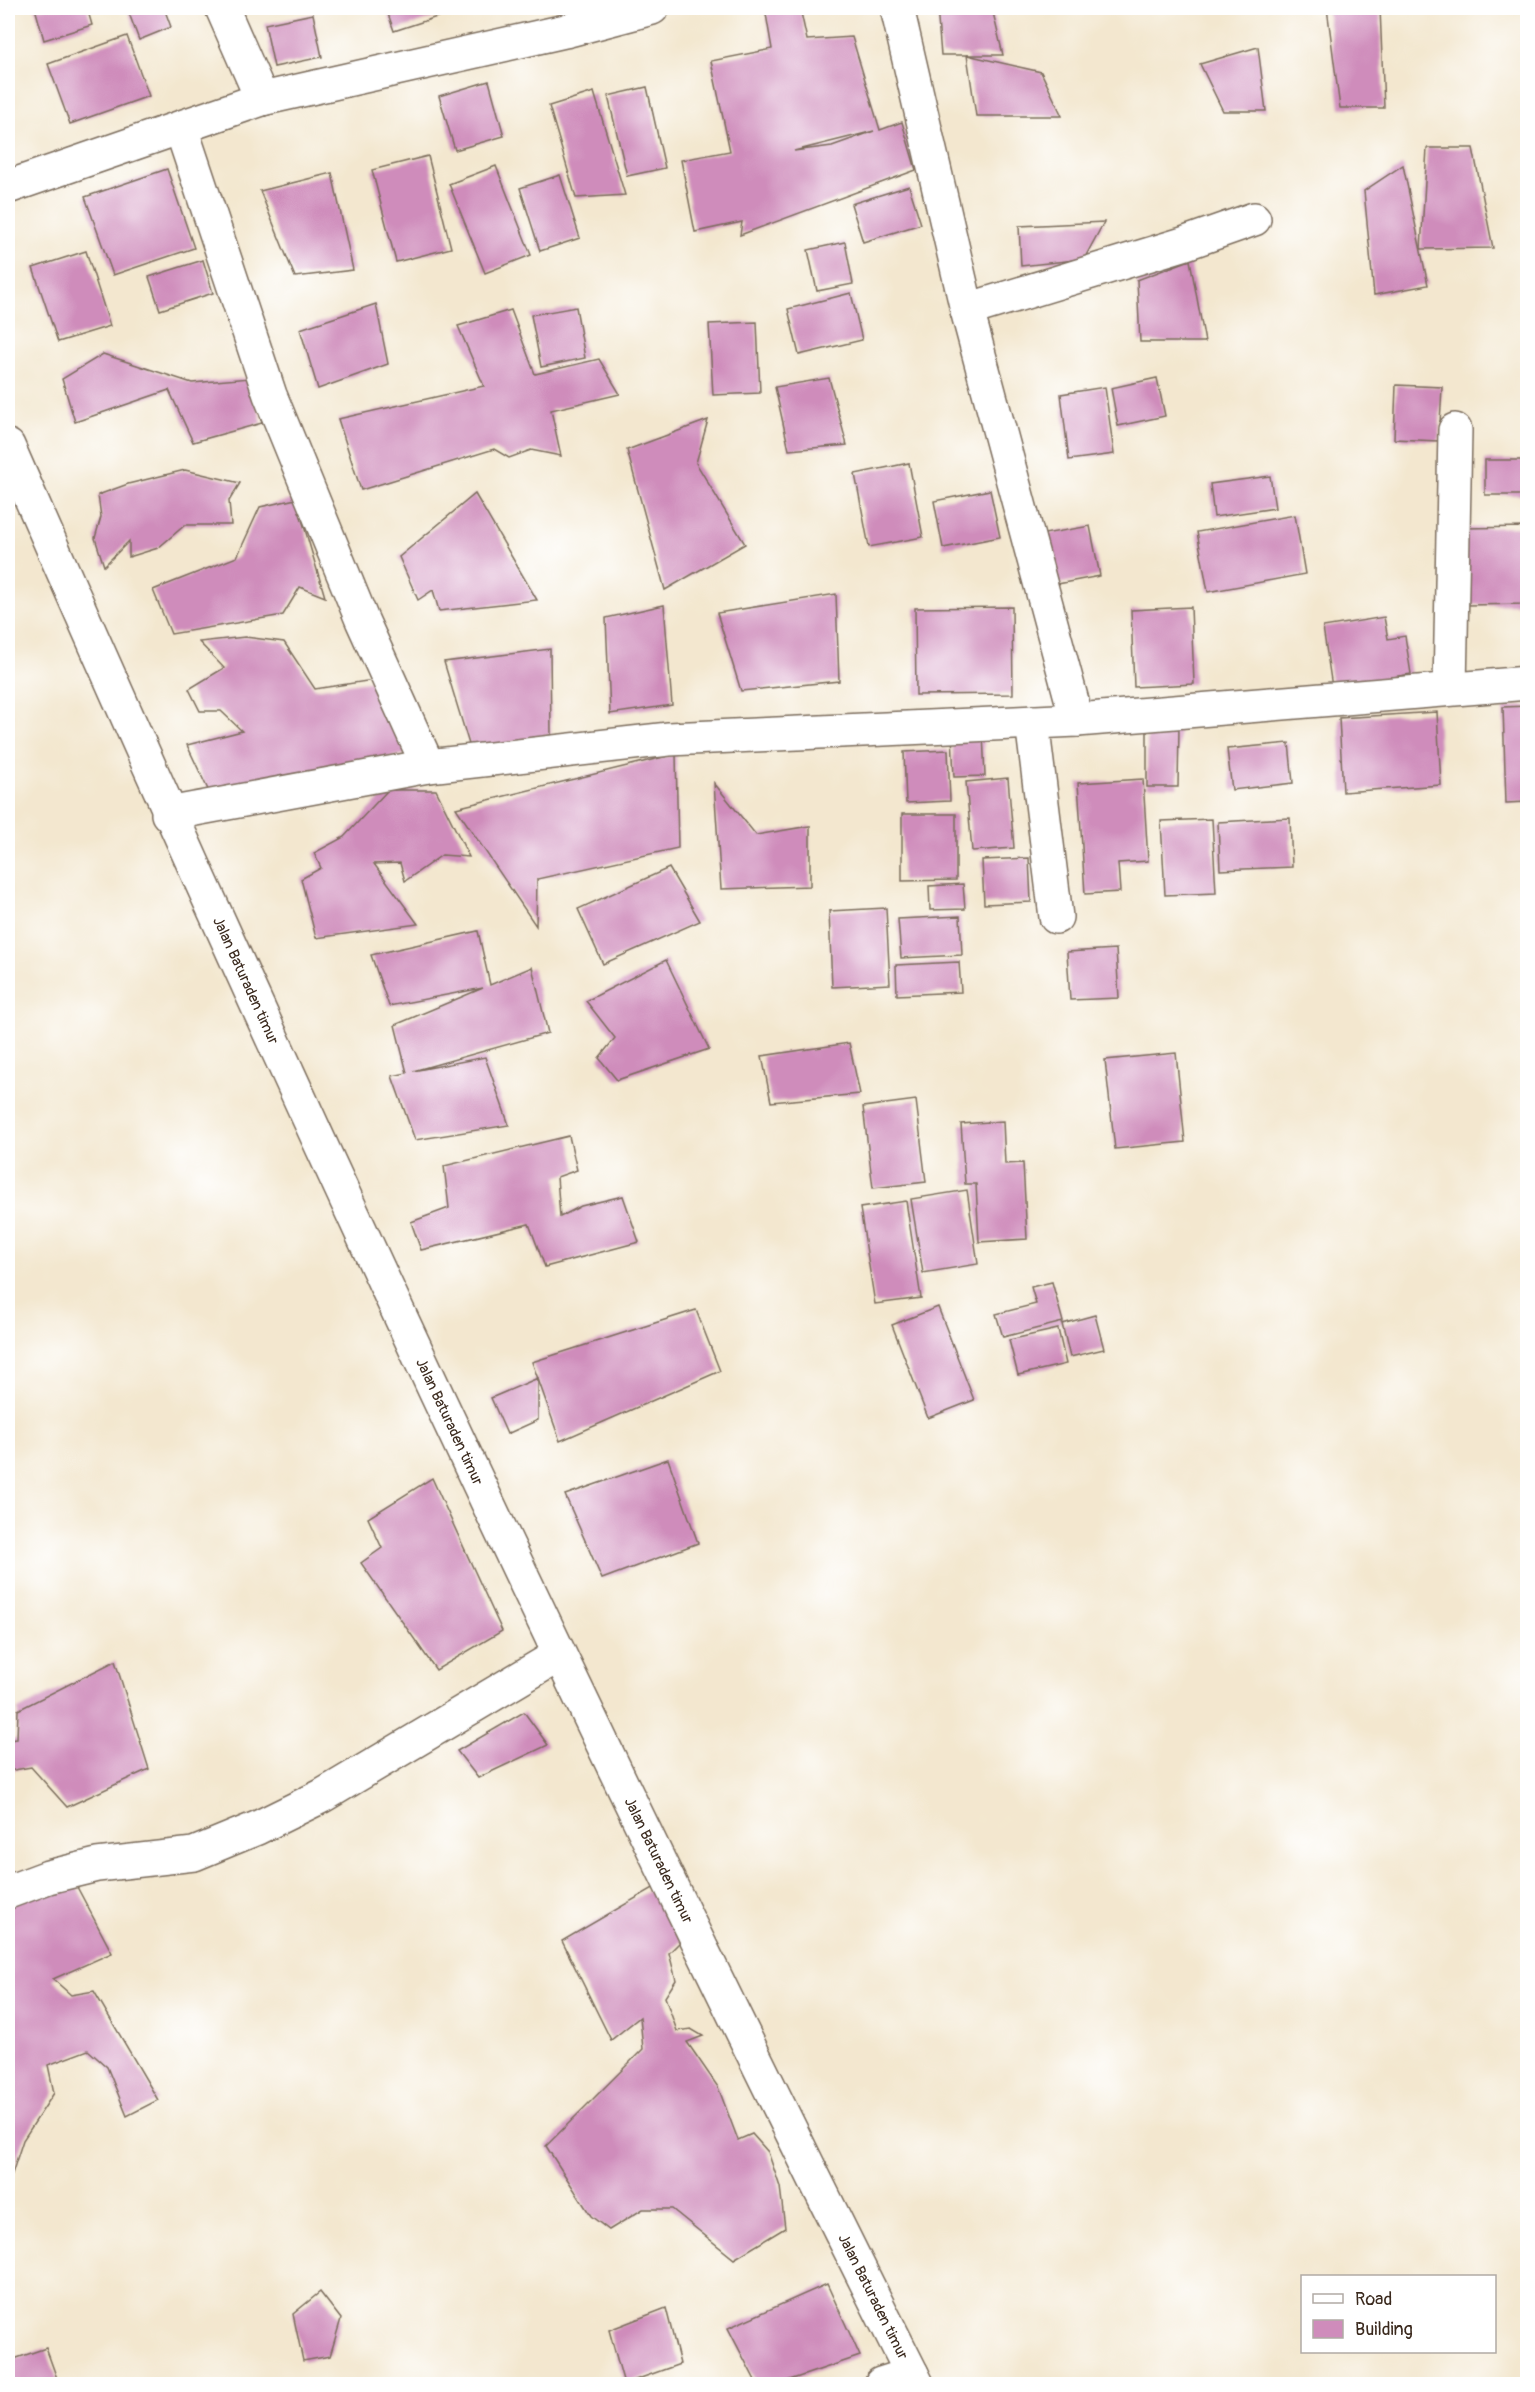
<svg xmlns="http://www.w3.org/2000/svg" width="1535" height="2392" viewBox="0 0 1535 2392" font-family="Pangolin,sans-serif">
	<style>
		.building { fill: #cf8cbb; fill-rule: evenodd }
		.lines { fill: none; stroke-linecap: round; stroke-linejoin: round }
		.minor-casing { stroke: #7b6c5c; stroke-width: 36 }
		.major-casing { stroke: #7b6c5c; stroke-width: 36 }
		.minor { stroke: #fff; stroke-width: 33 }
		.major { stroke: #fff; stroke-width: 33 }
		.labels { text-anchor: middle; stroke-width: 5; stroke-linejoin: round; paint-order: stroke }
		.street-label { font-size: 15px; fill: #3b2a1e; stroke: #fff }
	</style>
	<rect width="100%" height="100%" fill="#fff"/>
	<filter id="ink" filterUnits="userSpaceOnUse"><feTurbulence type="fractalNoise" baseFrequency=".0167" numOctaves="2"/><feDisplacementMap in="SourceGraphic" scale="12" xChannelSelector="R" yChannelSelector="G"/><feConvolveMatrix kernelMatrix="1 2 1 2 8 2 1 2 1" color-interpolation-filters="sRGB"/></filter>
	<filter id="wash" filterUnits="userSpaceOnUse"><feTurbulence type="fractalNoise" baseFrequency=".008" numOctaves="4" result="noise"/><feDisplacementMap in="SourceGraphic" scale="24" xChannelSelector="R" yChannelSelector="G"/><feGaussianBlur stdDeviation="1.35" result="paint"/><feColorMatrix in="noise" values="0 0 0 0 0 0 0 0 0 0 0 0 0 0 0 0 0 1.4 0 .05"/><feComposite in="paint" operator="in"/></filter>
	<g filter="url(#wash)">
		<rect width="100%" height="100%" fill="#f3e7cf"/>
		<g id="blocks">
			<g class="building">
				<path d="M35,8h52l5,17 -48,15z"/>
				<path d="M127,8h37l7,19 -32,13z"/>
				<path d="M386,8h58l2,6 -52,17z"/>
				<path d="M765,8h35l7,32 45,-3 28,93 22,-8 14,48 -176,65 2,-13 -47,10 -14,-72 49,-9 -19,-90 61,-12zM874,131l-42,15 -38,5z"/>
				<path d="M937,8h55l11,47h-62z"/>
				<path d="M1327,8h53l4,100h-44z"/>
				<path d="M313,14l9,43 -48,10 -9,-43z"/>
				<path d="M127,36l22,60 -79,28 -22,-60z"/>
				<path d="M1258,47l8,64h-43l-23,-47z"/>
				<path d="M967,55l74,17 21,44h-86z"/>
				<path d="M489,81l15,55 -49,14 -16,-54z"/>
				<path d="M647,87l18,81 -38,8 -19,-80z"/>
				<path d="M594,92l31,103 -49,3 -27,-92z"/>
				<path d="M1427,148h46l20,100 -72,1z"/>
				<path d="M428,156l23,92 -55,14 -24,-92z"/>
				<path d="M1403,165l25,120 -54,10 -10,-104z"/>
				<path d="M496,166l35,89 -46,18 -36,-89z"/>
				<path d="M167,169l27,79 -81,27 -28,-78z"/>
				<path d="M332,173l21,97 -58,7 -35,-86z"/>
				<path d="M560,175l20,63 -40,13 -20,-63z"/>
				<path d="M909,186l12,38 -58,18 -12,-38z"/>
				<path d="M1104,222l-20,37 -63,7 -2,-40z"/>
				<path d="M845,242l8,42 -36,7 -9,-41z"/>
				<path d="M86,251l24,75 -52,16 -25,-74z"/>
				<path d="M203,260l10,33 -53,17 -11,-33z"/>
				<path d="M1190,260l15,82h-65l-3,-62z"/>
				<path d="M851,293l11,47 -63,15 -11,-46z"/>
				<path d="M376,304l12,60 -70,25 -18,-60z"/>
				<path d="M576,307l9,51 -44,9 -10,-52z"/>
				<path d="M511,310l24,64 64,-15 21,35 -69,16 10,46 -30,-6 -22,8 -15,-9 -133,41 -23,-71 146,-33 -26,-60z"/>
				<path d="M757,322l3,71 -47,2 -4,-71z"/>
				<path d="M103,354l89,29 58,-5 12,45 -69,19 -24,-52 -94,32 -13,-43z"/>
				<path d="M829,378l18,67 -58,5 -14,-63z"/>
				<path d="M1157,378l8,38 -47,10 -7,-38z"/>
				<path d="M1396,385l46,2 -3,54 -45,-2z"/>
				<path d="M1105,387l9,67 -45,6 -8,-66z"/>
				<path d="M708,420l-12,43 49,81 -80,46 -38,-140z"/>
				<rect x="1485" y="460" width="43" height="35"/>
				<path d="M909,463l14,74 -54,10 -14,-73z"/>
				<path d="M185,470l55,13 -11,18 2,24h-46l-27,23 -29,9v-16l-25,25 -9,-28 6,-21 -3,-22 30,-11z"/>
				<path d="M1270,476l5,32 -61,9 -4,-33z"/>
				<path d="M990,490l10,47 -57,11 -9,-47z"/>
				<path d="M475,494l62,106 -98,11 -6,-21 -15,10 -19,-43z"/>
				<path d="M296,499l29,98 -25,-10 -17,28 -112,19 -18,-44 84,-33 23,-50z"/>
				<path d="M1295,515l10,59 -97,18 -11,-60z"/>
				<path d="M1090,526l10,50 -53,10 -9,-51z"/>
				<path d="M1528,527v77l-63,1 -1,-77z"/>
				<path d="M836,594l3,87 -98,10 -24,-78z"/>
				<path d="M664,605l8,100 -62,9 -4,-96z"/>
				<path d="M1012,607l1,87 -97,1 -1,-87z"/>
				<path d="M1191,607l3,77 -60,3 -3,-77z"/>
				<path d="M1384,617l4,22 17,-3 6,38 -79,13 -9,-60z"/>
				<path d="M245,637l39,5 31,47 58,-9 34,74 -196,42 -24,-51 55,-14 -21,-20h-21l-11,-22 35,-21 -25,-26z"/>
				<path d="M550,649l1,86 -80,16 -27,-89z"/>
				<path d="M1528,706v96l-22,1 -3,-96z"/>
				<path d="M1437,712l4,73 -98,7 -4,-74z"/>
				<path d="M1147,727h32l-1,60h-31z"/>
				<path d="M983,734l2,42 -31,1 -2,-42z"/>
				<path d="M1289,743l4,40 -61,7 -5,-41z"/>
				<path d="M948,750l2,51 -44,2 -2,-51z"/>
				<path d="M676,754l2,94 -141,31 -1,47 -80,-118z"/>
				<path d="M1008,778l6,70 -42,3 -6,-69z"/>
				<path d="M1143,779l5,82 -30,2 2,29 -35,2 -7,-111z"/>
				<path d="M714,783l42,52 54,-9v60l-89,3z"/>
				<path d="M388,790h48l33,67 -27,-2 -37,26 -5,-18 -26,1 44,60 -102,14 -15,-59 20,-11 -7,-15 30,-16z"/>
				<path d="M902,814h54v66l-54,1z"/>
				<path d="M1290,818l2,49 -72,3 -2,-48z"/>
				<path d="M1212,819l4,74 -51,2 -4,-74z"/>
				<path d="M1029,858l2,44 -47,2 -2,-44z"/>
				<path d="M669,868l31,53 -97,43 -25,-55z"/>
				<path d="M963,884l2,25 -35,1 -1,-24z"/>
				<path d="M886,908l4,76 -58,3 -3,-76z"/>
				<path d="M960,916l2,39 -61,3 -3,-39z"/>
				<path d="M478,931l12,54 42,-18 16,66 -135,38 72,-14 24,68 -94,15 -23,-64 15,-3 -12,-48 88,-37 -94,18 -18,-51z"/>
				<path d="M1116,949l3,49 -49,2 -3,-48z"/>
				<path d="M666,960l43,89 -92,31 -18,-22 16,-20 -29,-37z"/>
				<path d="M959,962l2,30 -64,3 -1,-30z"/>
				<path d="M849,1043l11,51 -89,8 -9,-46z"/>
				<path d="M1176,1053l9,89 -70,7 -10,-89z"/>
				<path d="M916,1100l10,82 -53,6 -10,-81z"/>
				<path d="M1003,1121l2,43 18,-1 4,76 -48,3 -3,-58h-11l-4,-60z"/>
				<path d="M569,1136l8,34 -20,7 3,40 21,-11 42,-10 16,46 -94,25 -16,-43 -108,26 -10,-28 38,-14 -5,-42z"/>
				<path d="M967,1190l11,74 -55,9 -12,-74z"/>
				<path d="M906,1201l15,97 -46,6 -15,-96z"/>
				<path d="M1052,1282l11,40 -60,15 -7,-23 40,-10 -5,-17z"/>
				<path d="M938,1307l36,93 -46,18 -36,-93z"/>
				<path d="M696,1310l24,61 -160,70 -28,-79z"/>
				<path d="M1095,1315l9,34 -34,8 -8,-33z"/>
				<path d="M1058,1329l8,35 -48,11 -9,-35z"/>
				<path d="M538,1378v42l-31,14 -16,-36z"/>
				<path d="M668,1459l30,84 -96,36 -37,-84z"/>
				<path d="M432,1478l70,153 -66,39 -75,-107 21,-15 -14,-30z"/>
				<path d="M115,1661l34,108 -82,38 -36,-40 -23,4v-31l9,-1 1,-29z"/>
				<path d="M524,1712l24,33 -70,33 -21,-27z"/>
				<path d="M660,1884l23,55 -14,14 7,27 -11,17 12,34 14,-2 12,7 -16,6 31,45 20,53 14,-6 16,18 12,35 5,41 -51,31 -62,-50h-29l-34,21 -18,-14 -45,-70 97,-97 -3,-32 -29,23 -49,-99z"/>
				<path d="M76,1885l36,68 -59,26 18,16 23,-4 64,109 -31,16 -20,-49 -19,-17 -40,15 6,28 -31,47 -13,40h-2v-287z"/>
				<path d="M827,2284l33,72 -82,28h-21l-29,-56z"/>
				<path d="M320,2292l21,27 -11,37 -27,5 -10,-47z"/>
				<path d="M666,2308l14,56 -56,20 -15,-54z"/>
				<path d="M46,2348l13,36h-51v-23z"/>
			</g>
		</g>
	</g>
	<g filter="url(#ink)">
		<use href="#blocks" fill-opacity="0" stroke="#7b6c5c" stroke-width="1.5"/>
		<g class="lines">
			<g class="minor-casing">
				<g id="minor">
					<path d="M222,8l40,91"/>
					<path d="M897,8l70,302 110,410"/>
					<path d="M181,128l89,267 92,225 66,146"/>
					<path d="M967,310l216,-66 71,-25"/>
					<path d="M1450,689l5,-259"/>
					<path d="M1032,722l24,195"/>
					<path d="M168,814l260,-48 241,-27 408,-19 451,-37"/>
					<path d="M8,1892l40,-15 49,-12 97,-11 63,-26 65,-32 237,-141"/>
					<path d="M881,2384l31,-10"/>
				</g>
			</g>
			<g class="major-casing">
				<g id="major">
					<path d="M8,187l254,-88 303,-68 87,-23"/>
					<path id="s1" d="M8,446c285,654 589,1301 909,1938"/>
				</g>
			</g>
			<use href="#minor" class="minor"/>
			<use href="#major" class="major"/>
		</g>
	</g>
	<g class="labels">
		<g class="street-label">
			<text dy="5" stroke="none"><textPath href="#s1" startOffset="585">Jalan Baturaden timur</textPath></text>
			<text dy="5" stroke="none"><textPath href="#s1" startOffset="1071">Jalan Baturaden timur</textPath></text>
			<text dy="5" stroke="none"><textPath href="#s1" startOffset="1557">Jalan Baturaden timur</textPath></text>
			<text dy="5" stroke="none"><textPath href="#s1" startOffset="2043">Jalan Baturaden timur</textPath></text>
		</g>
	</g>
	<rect width="1535" height="2392" fill="none" stroke="#fff" stroke-width="30"/>
	<rect x="1301" y="2275" width="195" height="78" fill="#ffffff" stroke="#b1aaa5" stroke-width="1.5"/>
	<rect x="1313" y="2294" width="30" height="9" fill="#ffffff" stroke="#b1aaa5" stroke-width="1.5"/>
	<text x="1355" y="2305" font-size="18" fill="#3b2a1e">Road</text>
	<rect x="1313" y="2320" width="30" height="18" fill="#cf8cbb" stroke="#b1aaa5" stroke-width="1.5"/>
	<text x="1355" y="2335" font-size="18" fill="#3b2a1e">Building</text>
</svg>
